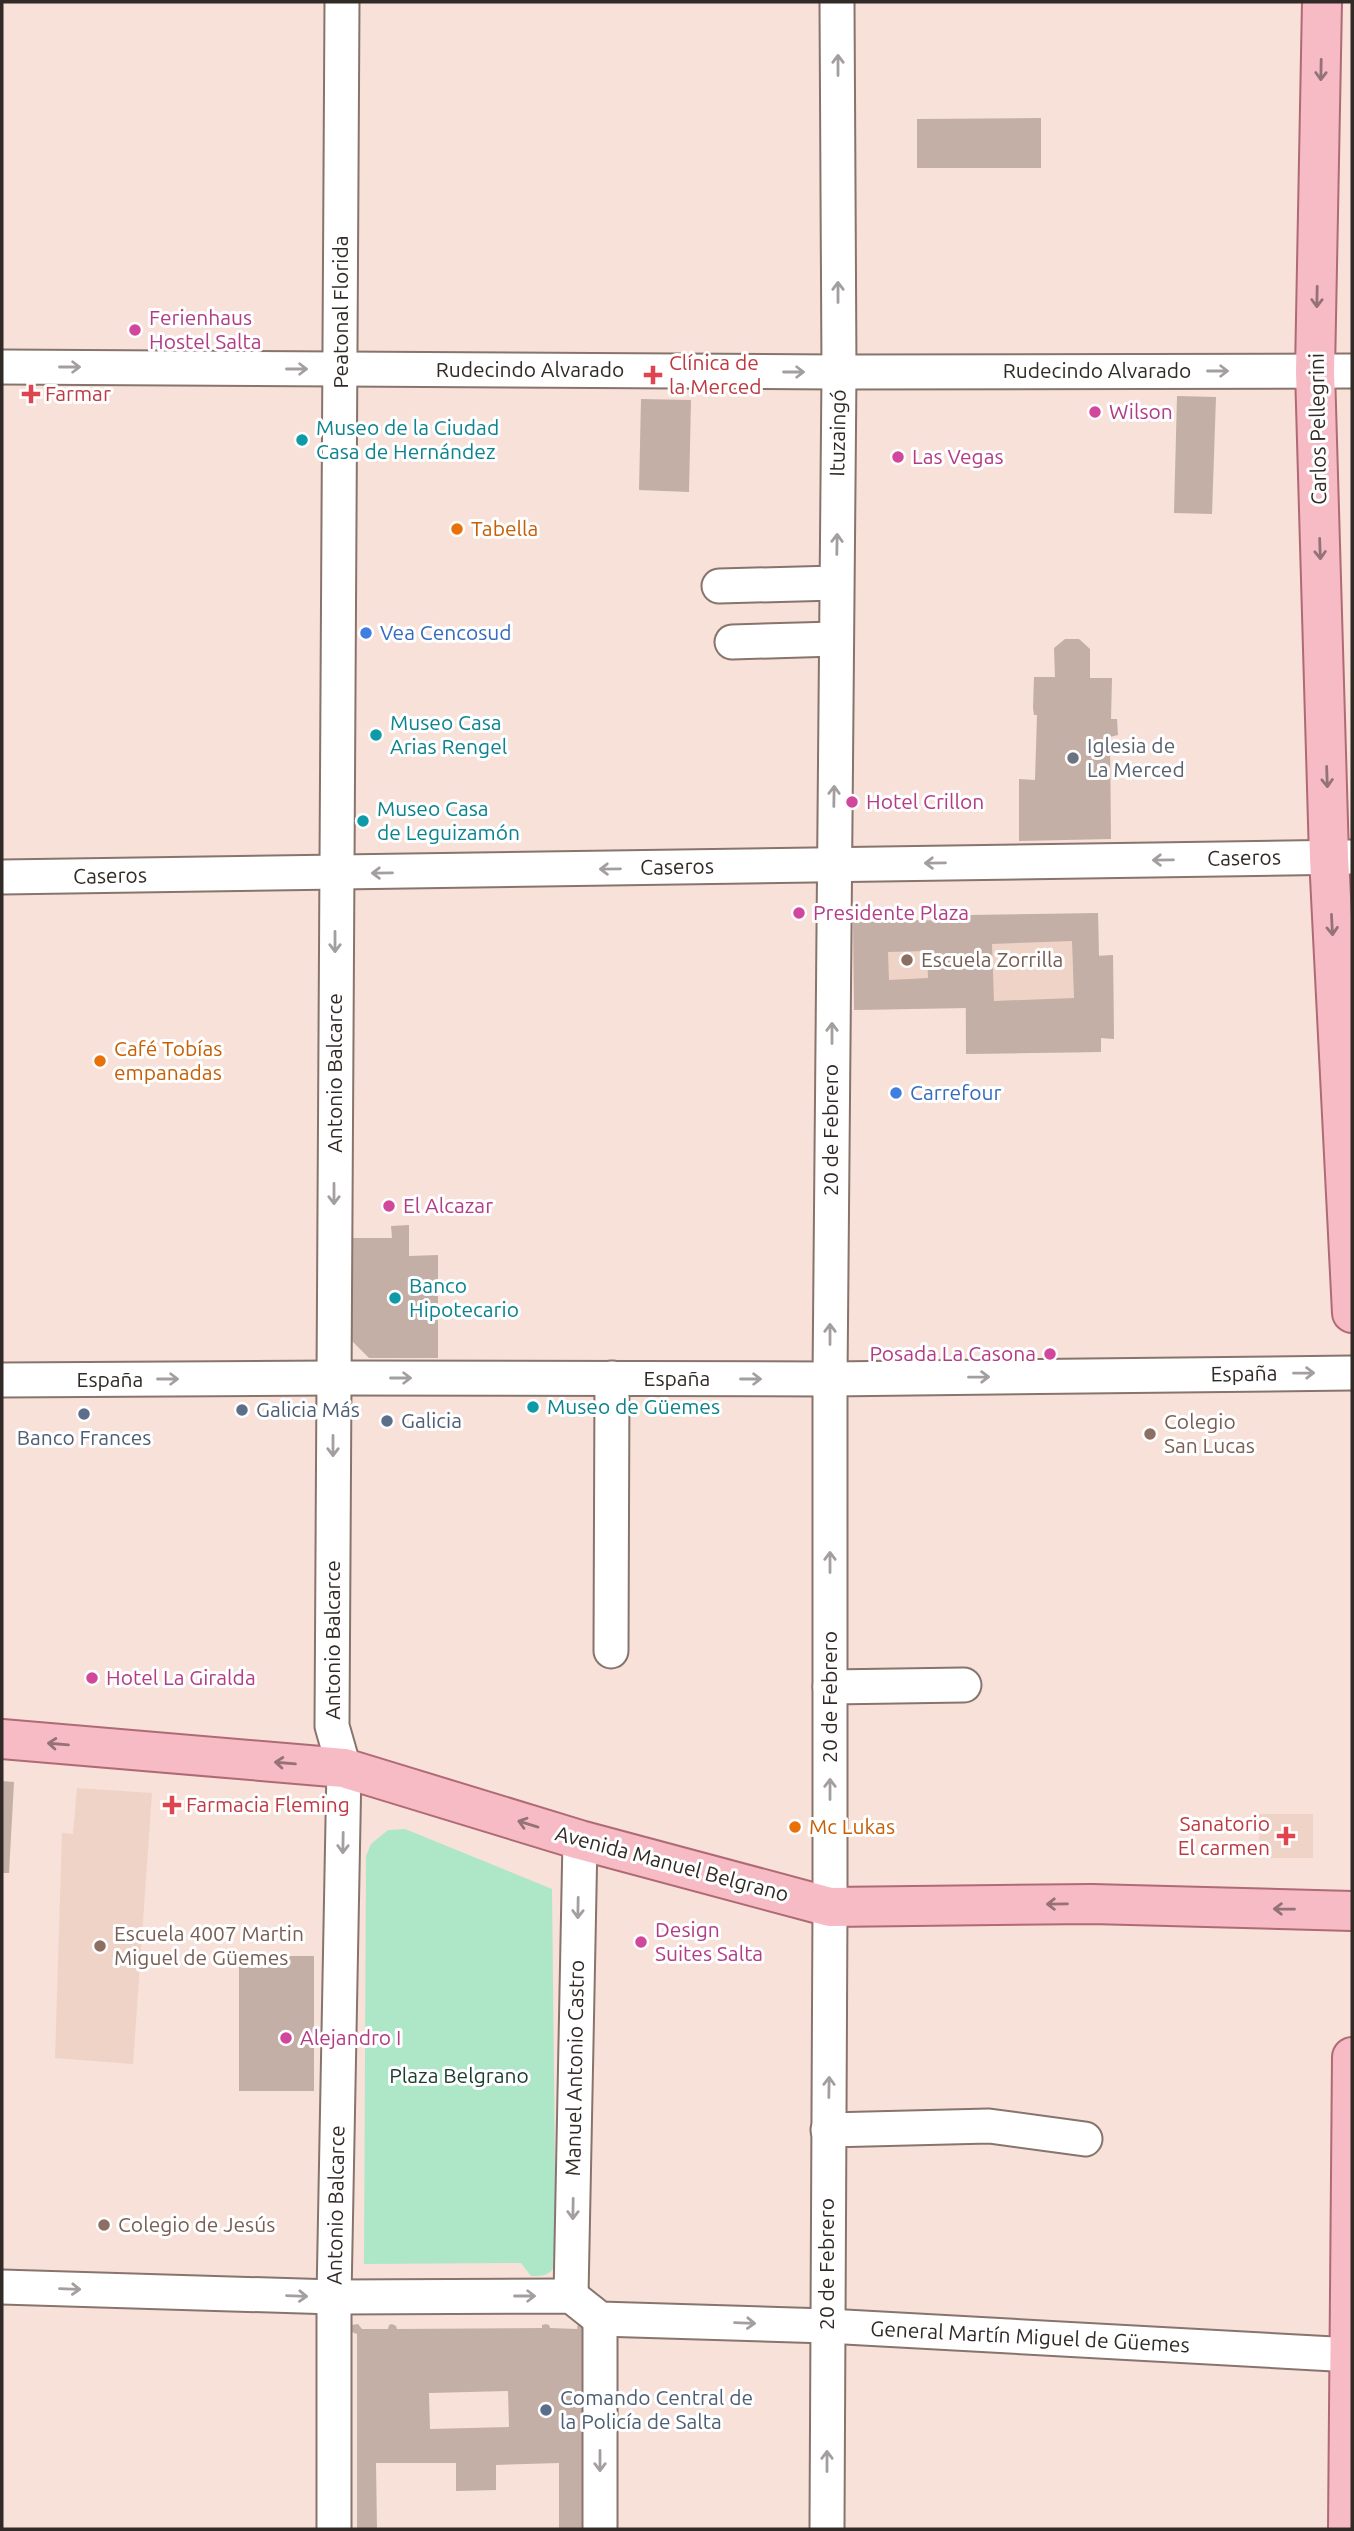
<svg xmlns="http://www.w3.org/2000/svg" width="1354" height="2531" viewBox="0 0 1354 2531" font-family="Ubuntu,sans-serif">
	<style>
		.built { fill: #f0d3c7 }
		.green { fill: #ade7c8 }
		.building { fill: #c4afa6; fill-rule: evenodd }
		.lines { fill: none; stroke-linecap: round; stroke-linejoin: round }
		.minor-casing { stroke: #87746c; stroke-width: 37 }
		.major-casing { stroke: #af6a75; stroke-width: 42 }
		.minor { stroke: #fff; stroke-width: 33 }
		.major { stroke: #f7bbc5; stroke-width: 38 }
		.oneway { stroke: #a39f9e }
		.oneway2 { stroke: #947276 }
		.hotel-dot { fill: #d1479c; stroke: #fff; stroke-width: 2.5 }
		.health-dot { fill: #e0444e; stroke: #fff; stroke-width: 2.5 }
		.culture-dot { fill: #0f9aa8; stroke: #fff; stroke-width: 2.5 }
		.food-dot { fill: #e8710a; stroke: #fff; stroke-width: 2.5 }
		.shop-dot { fill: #3f7fe0; stroke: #fff; stroke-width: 2.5 }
		.worship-dot { fill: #6b7280; stroke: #fff; stroke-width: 2.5 }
		.education-dot { fill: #8d6e63; stroke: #fff; stroke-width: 2.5 }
		.service-dot { fill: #5c6f8a; stroke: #fff; stroke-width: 2.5 }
		.labels { text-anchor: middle; stroke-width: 6; stroke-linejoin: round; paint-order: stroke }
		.street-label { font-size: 21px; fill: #322a27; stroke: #fff }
		.hotel-label { font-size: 21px; fill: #b23c85; stroke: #fff; text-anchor: start }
		.health-label { font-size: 21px; fill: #be3a42; stroke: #fff; text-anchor: start }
		.culture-label { font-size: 21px; fill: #0d838f; stroke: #fff; text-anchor: start }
		.food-label { font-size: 21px; fill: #c56008; stroke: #fff; text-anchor: start }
		.shop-label { font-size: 21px; fill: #366cbe; stroke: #fff; text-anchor: start }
		.worship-label { font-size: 21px; fill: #5b616d; stroke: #fff; text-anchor: start }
		.education-label { font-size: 21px; fill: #785e54; stroke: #fff; text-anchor: start }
		.service-label { font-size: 21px; fill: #4e5e75; stroke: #fff; text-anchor: start }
		.park-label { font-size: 21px; fill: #183d2c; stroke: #fff }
	</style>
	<rect width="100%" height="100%" fill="#f7e1d8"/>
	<g class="built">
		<path d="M1098,913l1,42h14l1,84 -13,-1v14l-135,2 -1,-46 -111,2 -1,-91 115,2z"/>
		<path d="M77,1788l75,5 -19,271 -78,-6 7,-225 11,1z"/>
		<rect x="1259" y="1814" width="54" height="44"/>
	</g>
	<path class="green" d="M405,1829l147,60 4,375c-6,12 -13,12 -25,12l-10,-13 -157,1 2,-408 5,-12 17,-14z"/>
	<g class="building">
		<path d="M1041,118v50h-124v-49z"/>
		<path d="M1177,396l39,1 -4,117 -38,-1z"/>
		<path d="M641,399l50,1 -2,92 -50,-2z"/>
		<path d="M1065,639h14l11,10v29h22l-1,41h6l1,16 -8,2 1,102 -92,2v-62l16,1 2,-65h-3l-1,-7 1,-31h21l-1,-29z"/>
		<path d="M1098,913l1,43 14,-1 1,84 -13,-1v14l-135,2v-46l-112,2 -1,-91 115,2 1,-6zM1072,941l2,57 -80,3 -2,-57zM927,951l1,27 -39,2 -1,-28z"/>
		<path d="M409,1225v31l29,-1v103h-69l-17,-17v-103h40l-1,-12z"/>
		<path d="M2,1781l12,1 -5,91h-7z"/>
		<rect x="239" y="1956" width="75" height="135"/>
		<path d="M582,2322h2l1,11 -1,196h-25v-66l-63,2v25l-40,1v-28h-80l1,66h-20v-195l-5,-2v-7l6,-1 4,5h26l1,-4 3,-1 4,2 1,3 145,-1v-3l4,-1 3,1 1,3 27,1 1,-6zM508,2391l1,36 -79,2 -1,-36z"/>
	</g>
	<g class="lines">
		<g class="minor-casing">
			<g id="minor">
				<path d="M2,367l837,5 513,-1"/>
				<path d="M719,586l117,-3"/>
				<path d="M732,642l103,-3"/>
				<path d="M2,877l1350,-20"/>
				<path d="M2,1380l331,-2 497,1 522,-6"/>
				<path d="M611,1651l1,-273"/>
				<path d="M830,1687l134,-2"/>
				<path d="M828,2130l161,-4 96,13"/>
				<path d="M2,2287l332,10 237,-1 29,23 227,7 525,29"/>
				<path d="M571,2296l9,-456"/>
				<path d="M600,2319v210"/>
				<path d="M334,2529v-232l10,-529 -12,-42 10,-1724"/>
				<path d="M827,2529l3,-622v-528l9,-1007 -2,-370"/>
			</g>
		</g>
		<g class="major-casing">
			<g id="major">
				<path d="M1322,2l-7,369 14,486 23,456"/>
				<path d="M2,1739l342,29 236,72 250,67 262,-3 260,7"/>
				<path d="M1348,2529l4,-472"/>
			</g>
		</g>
		<use href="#minor" class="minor"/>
		<use href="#major" class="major"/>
	</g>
	<defs><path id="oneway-shaft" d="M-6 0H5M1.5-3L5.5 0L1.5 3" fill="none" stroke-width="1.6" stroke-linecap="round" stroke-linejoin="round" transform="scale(1.75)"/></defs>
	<g class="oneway">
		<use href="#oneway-shaft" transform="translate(838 65) rotate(-90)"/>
		<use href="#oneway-shaft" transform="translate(838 292) rotate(-90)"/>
		<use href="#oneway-shaft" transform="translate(70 367)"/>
		<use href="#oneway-shaft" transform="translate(297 369)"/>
		<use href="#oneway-shaft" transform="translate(1218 371)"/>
		<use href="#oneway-shaft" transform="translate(794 372)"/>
		<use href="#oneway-shaft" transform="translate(837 544) rotate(-89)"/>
		<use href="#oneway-shaft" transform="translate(834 796) rotate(-89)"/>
		<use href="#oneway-shaft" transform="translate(1163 860) rotate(179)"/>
		<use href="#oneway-shaft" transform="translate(935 863) rotate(179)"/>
		<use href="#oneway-shaft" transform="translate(610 869) rotate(179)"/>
		<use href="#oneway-shaft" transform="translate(382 873) rotate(179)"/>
		<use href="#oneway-shaft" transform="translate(335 942) rotate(90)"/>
		<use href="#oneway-shaft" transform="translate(832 1033) rotate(-90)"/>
		<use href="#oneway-shaft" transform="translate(334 1194) rotate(90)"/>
		<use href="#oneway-shaft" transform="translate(830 1334) rotate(-90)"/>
		<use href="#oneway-shaft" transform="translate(1304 1373) rotate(-1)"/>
		<use href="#oneway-shaft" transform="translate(979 1377) rotate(-1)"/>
		<use href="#oneway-shaft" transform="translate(401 1378)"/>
		<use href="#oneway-shaft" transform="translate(168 1379)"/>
		<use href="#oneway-shaft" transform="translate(751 1379)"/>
		<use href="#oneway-shaft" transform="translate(333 1446) rotate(90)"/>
		<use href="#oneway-shaft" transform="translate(830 1562) rotate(-90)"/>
		<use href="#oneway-shaft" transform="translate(830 1789) rotate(-90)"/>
		<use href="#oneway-shaft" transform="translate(343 1843) rotate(91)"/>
		<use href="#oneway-shaft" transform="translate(578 1908) rotate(91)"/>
		<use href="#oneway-shaft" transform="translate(829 2087) rotate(-89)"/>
		<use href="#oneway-shaft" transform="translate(573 2209) rotate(91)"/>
		<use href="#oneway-shaft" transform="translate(70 2289) rotate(2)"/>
		<use href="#oneway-shaft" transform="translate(297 2296) rotate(2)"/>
		<use href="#oneway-shaft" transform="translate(525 2296)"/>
		<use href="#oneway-shaft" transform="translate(745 2323) rotate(2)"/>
		<use href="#oneway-shaft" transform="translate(600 2461) rotate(90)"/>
		<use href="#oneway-shaft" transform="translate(827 2461) rotate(-90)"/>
	</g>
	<g class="oneway2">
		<use href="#oneway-shaft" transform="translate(1321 70) rotate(91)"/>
		<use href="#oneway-shaft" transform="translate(1317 297) rotate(91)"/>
		<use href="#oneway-shaft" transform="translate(1320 549) rotate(88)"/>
		<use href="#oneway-shaft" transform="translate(1327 777) rotate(88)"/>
		<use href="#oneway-shaft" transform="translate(1332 925) rotate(87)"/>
		<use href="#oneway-shaft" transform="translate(58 1744) rotate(-175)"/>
		<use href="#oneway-shaft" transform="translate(285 1763) rotate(-175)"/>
		<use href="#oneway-shaft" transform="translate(528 1824) rotate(-163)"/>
		<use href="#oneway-shaft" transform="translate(1057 1904) rotate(179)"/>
		<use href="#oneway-shaft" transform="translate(1284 1909) rotate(-179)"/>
	</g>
	<g class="hotel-dot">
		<circle cx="135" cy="330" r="7"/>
		<circle cx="1095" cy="412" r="7"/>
		<circle cx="898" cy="457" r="7"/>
		<circle cx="852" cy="802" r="7"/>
		<circle cx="799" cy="913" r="7"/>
		<circle cx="389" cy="1206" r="7"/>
		<circle cx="1050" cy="1354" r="7"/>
		<circle cx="92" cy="1678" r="7"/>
		<circle cx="641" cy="1942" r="7"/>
		<circle cx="286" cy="2038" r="7"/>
	</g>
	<g class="health-dot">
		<path d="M649.5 364.5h7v7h7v7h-7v7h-7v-7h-7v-7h7z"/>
		<path d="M27.5 383.5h7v7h7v7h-7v7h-7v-7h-7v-7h7z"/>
		<path d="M168.5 1794.5h7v7h7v7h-7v7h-7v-7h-7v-7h7z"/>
		<path d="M1282.5 1825.5h7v7h7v7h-7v7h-7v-7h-7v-7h7z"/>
	</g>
	<g class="culture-dot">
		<circle cx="302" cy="440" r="7"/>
		<circle cx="376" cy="735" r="7"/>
		<circle cx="363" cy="821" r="7"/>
		<circle cx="395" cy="1298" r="7"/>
		<circle cx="533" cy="1407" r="7"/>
	</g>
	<g class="food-dot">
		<circle cx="457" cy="529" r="7"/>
		<circle cx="100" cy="1061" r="7"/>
		<circle cx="795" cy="1827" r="7"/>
	</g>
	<g class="shop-dot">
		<circle cx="366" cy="633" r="7"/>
		<circle cx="896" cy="1093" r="7"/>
	</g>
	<circle class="worship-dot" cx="1073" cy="758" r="7"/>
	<g class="education-dot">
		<circle cx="907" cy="960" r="7"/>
		<circle cx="1150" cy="1434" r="7"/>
		<circle cx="100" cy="1946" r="7"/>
		<circle cx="104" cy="2225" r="7"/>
	</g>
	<g class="service-dot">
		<circle cx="242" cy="1410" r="7"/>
		<circle cx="84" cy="1414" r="7"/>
		<circle cx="387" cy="1421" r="7"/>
		<circle cx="546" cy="2410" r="7"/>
	</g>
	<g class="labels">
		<g class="street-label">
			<text transform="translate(341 312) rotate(-90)" y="7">Peatonal Florida</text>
			<text x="530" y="377">Rudecindo Alvarado</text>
			<text x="1097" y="378">Rudecindo Alvarado</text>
			<text transform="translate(1318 429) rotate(-91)" y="7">Carlos Pellegrini</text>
			<text transform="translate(838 433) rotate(-89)" y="7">Ituzaingó</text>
			<text transform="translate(1244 858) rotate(-1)" y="7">Caseros</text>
			<text transform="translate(677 867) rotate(-1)" y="7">Caseros</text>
			<text transform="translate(110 876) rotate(-1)" y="7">Caseros</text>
			<text transform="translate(335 1073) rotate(-90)" y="7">Antonio Balcarce</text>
			<text transform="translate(831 1130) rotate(-90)" y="7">20 de Febrero</text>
			<text transform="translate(1244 1374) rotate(-1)" y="7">España</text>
			<text x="677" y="1386">España</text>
			<text x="110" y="1387">España</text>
			<text transform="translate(333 1640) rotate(-90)" y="7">Antonio Balcarce</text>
			<text transform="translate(830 1697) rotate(-90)" y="7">20 de Febrero</text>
			<text transform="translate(672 1864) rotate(15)" y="7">Avenida Manuel Belgrano</text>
			<text transform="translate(575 2068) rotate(-89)" y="7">Manuel Antonio Castro</text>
			<text transform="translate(336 2205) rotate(-89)" y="7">Antonio Balcarce</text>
			<text transform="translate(827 2264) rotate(-90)" y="7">20 de Febrero</text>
			<text transform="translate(1030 2337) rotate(3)" y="7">General Martín Miguel de Güemes</text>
		</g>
		<g class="hotel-label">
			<text x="149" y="325">Ferienhaus<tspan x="149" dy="24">Hostel Salta</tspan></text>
			<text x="1109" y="419">Wilson</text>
			<text x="912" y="464">Las Vegas</text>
			<text x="866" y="809">Hotel Crillon</text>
			<text x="813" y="920">Presidente Plaza</text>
			<text x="403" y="1213">El Alcazar</text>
			<text x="1036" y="1361" text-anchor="end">Posada La Casona</text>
			<text x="106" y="1685">Hotel La Giralda</text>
			<text x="655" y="1937">Design<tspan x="655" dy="24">Suites Salta</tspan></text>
			<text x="300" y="2045">Alejandro I</text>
		</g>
		<g class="health-label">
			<text x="669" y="370">Clínica de<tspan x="669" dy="24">la Merced</tspan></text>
			<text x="45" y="401">Farmar</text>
			<text x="186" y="1812">Farmacia Fleming</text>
			<text x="1270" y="1831" text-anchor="end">Sanatorio<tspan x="1270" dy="24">El carmen</tspan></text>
		</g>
		<g class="culture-label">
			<text x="316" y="435">Museo de la Ciudad<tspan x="316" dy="24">Casa de Hernández</tspan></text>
			<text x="390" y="730">Museo Casa<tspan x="390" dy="24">Arias Rengel</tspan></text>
			<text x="377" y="816">Museo Casa<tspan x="377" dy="24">de Leguizamón</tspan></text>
			<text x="409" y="1293">Banco<tspan x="409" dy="24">Hipotecario</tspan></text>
			<text x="547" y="1414">Museo de Güemes</text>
		</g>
		<g class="food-label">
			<text x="471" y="536">Tabella</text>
			<text x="114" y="1056">Café Tobías<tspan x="114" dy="24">empanadas</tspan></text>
			<text x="809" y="1834">Mc Lukas</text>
		</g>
		<g class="shop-label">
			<text x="380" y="640">Vea Cencosud</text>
			<text x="910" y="1100">Carrefour</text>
		</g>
		<g class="worship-label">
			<text x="1087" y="753">Iglesia de<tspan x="1087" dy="24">La Merced</tspan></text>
		</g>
		<g class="education-label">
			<text x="921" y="967">Escuela Zorrilla</text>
			<text x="1164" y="1429">Colegio<tspan x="1164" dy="24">San Lucas</tspan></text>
			<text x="114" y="1941">Escuela 4007 Martin<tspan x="114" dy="24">Miguel de Güemes</tspan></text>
			<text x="118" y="2232">Colegio de Jesús</text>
		</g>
		<g class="service-label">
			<text x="256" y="1417">Galicia Más</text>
			<text x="401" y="1428">Galicia</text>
			<text x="84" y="1445" text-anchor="middle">Banco Frances</text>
			<text x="560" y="2405">Comando Central de<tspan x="560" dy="24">la Policía de Salta</tspan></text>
		</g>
		<g class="park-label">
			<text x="459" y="2083">Plaza Belgrano</text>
		</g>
	</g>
	<rect width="1354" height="2531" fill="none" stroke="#322a27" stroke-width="7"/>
</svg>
